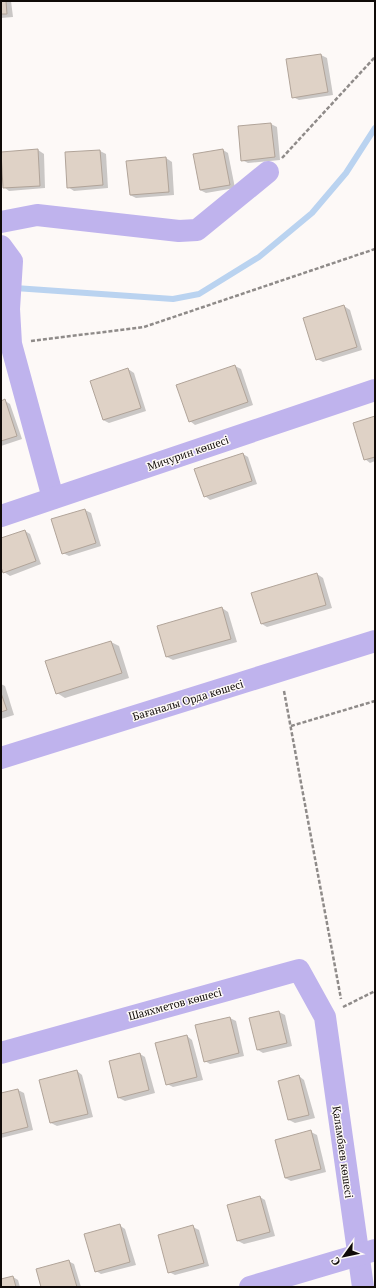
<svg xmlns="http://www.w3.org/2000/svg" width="376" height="1288" viewBox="0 0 376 1288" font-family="'PT Serif',serif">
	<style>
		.shadow { fill: #0003 }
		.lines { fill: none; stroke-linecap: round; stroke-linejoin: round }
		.stream { stroke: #bad3f0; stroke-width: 6 }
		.building { fill: #dfd2c6; stroke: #b1a499 }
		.path { stroke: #8f8b89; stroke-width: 2.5; stroke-dasharray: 4 2; stroke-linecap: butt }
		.minor { stroke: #bfb3ed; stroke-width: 22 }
		.labels { text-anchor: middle; stroke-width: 3; stroke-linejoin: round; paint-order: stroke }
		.street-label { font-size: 11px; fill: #100b08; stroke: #fdf9f7 }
	</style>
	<rect width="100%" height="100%" fill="#fdf9f7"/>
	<g class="shadow">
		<path d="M1,1h10l2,16 -12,1z"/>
		<path d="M321,55l6,3 6,37 -34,5 -6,-3 -6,-37z"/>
		<path d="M271,124l6,3 3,33 -32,3 -6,-3 -3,-33z"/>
		<path d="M38,150l6,4 1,34 -36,3 -5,-4z"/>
		<path d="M223,150l5,3 7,35 -29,5 -6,-3z"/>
		<path d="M100,151l6,3 2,34 -34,3 -6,-4z"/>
		<path d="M166,158l6,4 2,33 -38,3 -6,-3z"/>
		<path d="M344,306l6,4 12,40 -39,12 -6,-3z"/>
		<path d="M235,366l6,3 12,36 -58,20 -5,-4z"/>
		<path d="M128,369l6,4 12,38 -37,12 -6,-3z"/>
		<path d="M5,401l5,3 12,35 -21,7v-44z"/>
		<path d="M375,417v44l-5,2 -5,-4z"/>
		<path d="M243,454l5,3 9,27 -47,16 -5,-4z"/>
		<path d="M85,510l6,3 10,33 -32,10 -6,-3z"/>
		<path d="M25,531l5,3 11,30 -31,12 -6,-4 -3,-8v-25z"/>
		<path d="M317,574l6,4 9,30 -65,19 -5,-3z"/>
		<path d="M222,608l6,4 9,30 -64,18 -6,-3z"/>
		<path d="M111,642l8,4 10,32 -64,20 -8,-5 -10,-31z"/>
		<path d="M1,684l4,2 9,29 -13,4z"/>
		<path d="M279,1012l6,3 7,31 -29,7 -5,-3 -8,-31z"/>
		<path d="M230,1018l6,3 8,35 -34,8 -5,-3z"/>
		<path d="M187,1036l5,4 11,40 -30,7 -6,-3z"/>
		<path d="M140,1054l5,3 10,36 -30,8 -6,-3 -9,-36z"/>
		<path d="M77,1071l5,4 11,42 -36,9 -6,-3 -11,-42z"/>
		<path d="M299,1076l5,4 11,38 -20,5 -6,-3z"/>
		<path d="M18,1090l6,3 9,37 -32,8v-44z"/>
		<path d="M311,1132l6,3 9,37 -35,9 -6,-3z"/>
		<path d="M260,1197l5,3 10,36 -31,8 -6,-3 -10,-36z"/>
		<path d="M119,1225l6,4 11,36 -35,9 -5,-3z"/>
		<path d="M193,1227l6,3 10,36 -34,9 -6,-3z"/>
		<path d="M68,1261l6,3 7,23h-39z"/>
		<path d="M13,1277l5,3 2,7h-19v-7z"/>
	</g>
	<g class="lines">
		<path class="stream" d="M15,288l158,11 26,-5 60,-37 53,-44 34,-40 29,-45"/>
	</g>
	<g class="building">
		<path d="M1,1h5l1,13h-6z"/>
		<path d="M321,54l7,38 -36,6 -6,-39z"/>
		<path d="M271,123l4,34 -34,4 -3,-35z"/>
		<path d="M38,149l2,37 -37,2 -2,-36z"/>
		<path d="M223,149l7,36 -30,5 -7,-36z"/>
		<path d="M100,150l3,35 -36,3 -2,-36z"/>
		<path d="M166,157l3,35 -39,3 -4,-34z"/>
		<path d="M344,305l13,42 -41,13 -13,-42z"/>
		<path d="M235,365l13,37 -59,20 -13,-37z"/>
		<path d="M128,368l13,40 -38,12 -13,-39z"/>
		<path d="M5,399l12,37 -16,5v-40z"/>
		<path d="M375,416v41l-11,3 -11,-37z"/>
		<path d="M243,453l9,28 -48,16 -10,-28z"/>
		<path d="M85,509l11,34 -34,11 -11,-35z"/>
		<path d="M25,530l11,31 -33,12 -2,-6v-29z"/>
		<path d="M317,573l9,32 -65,19 -10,-31z"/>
		<path d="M222,607l9,32 -65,18 -9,-31z"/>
		<path d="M111,641l11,32 -66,21 -11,-33z"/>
		<path d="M1,693l6,17 -6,2z"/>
		<path d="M279,1011l8,32 -30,7 -8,-32z"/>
		<path d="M230,1017l9,36 -35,9 -9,-37z"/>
		<path d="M187,1035l10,42 -31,8 -11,-42z"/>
		<path d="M140,1053l9,37 -31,8 -9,-37z"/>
		<path d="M77,1070l11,44 -38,9 -11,-43z"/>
		<path d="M299,1075l10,40 -21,5 -10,-39z"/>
		<path d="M18,1089l10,38 -27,7v-41z"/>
		<path d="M311,1130l10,39 -36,9 -10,-38z"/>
		<path d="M260,1196l10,36 -33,9 -10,-36z"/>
		<path d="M120,1224l10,38 -35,10 -11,-38z"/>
		<path d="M193,1225l11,38 -36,10 -10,-38z"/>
		<path d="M69,1260l8,27h-36l-5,-18z"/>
		<path d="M13,1276l3,11h-15v-8z"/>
	</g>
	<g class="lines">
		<g class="path">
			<path d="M282,158l93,-101"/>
			<path d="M31,341l113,-14 231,-78"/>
			<path d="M284,691l57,308"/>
			<path d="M291,726l84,-25"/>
			<path d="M343,1007l32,-16"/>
		</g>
		<g class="minor">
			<path d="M1,222l36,-7 142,16 18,-1 71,-58"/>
			<path d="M1,246l11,15 -3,48 2,35 42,154"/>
			<path d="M1,516l374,-126"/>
			<path d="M1,758l374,-117"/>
			<path d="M1,1053l298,-83 26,47 38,270"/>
			<path d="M250,1287l125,-37"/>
		</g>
	</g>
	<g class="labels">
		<g class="street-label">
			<text transform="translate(188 453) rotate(-19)" y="4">Мичурин көшесі</text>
			<text transform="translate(188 700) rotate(-17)" y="4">Бағаналы Орда көшесі</text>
			<text transform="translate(175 1004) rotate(-15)" y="4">Шаяхметов көшесі</text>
			<text transform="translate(343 1152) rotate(82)" y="4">Қаламбаев көшесі</text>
		</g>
	</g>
	<rect width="376" height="1288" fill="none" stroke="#100b08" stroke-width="4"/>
	<g transform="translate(344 1256) rotate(237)" stroke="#fdf9f7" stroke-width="3" paint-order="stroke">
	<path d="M0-3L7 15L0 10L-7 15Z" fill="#100b08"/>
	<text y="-6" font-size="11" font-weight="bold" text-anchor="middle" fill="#100b08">С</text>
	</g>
</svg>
